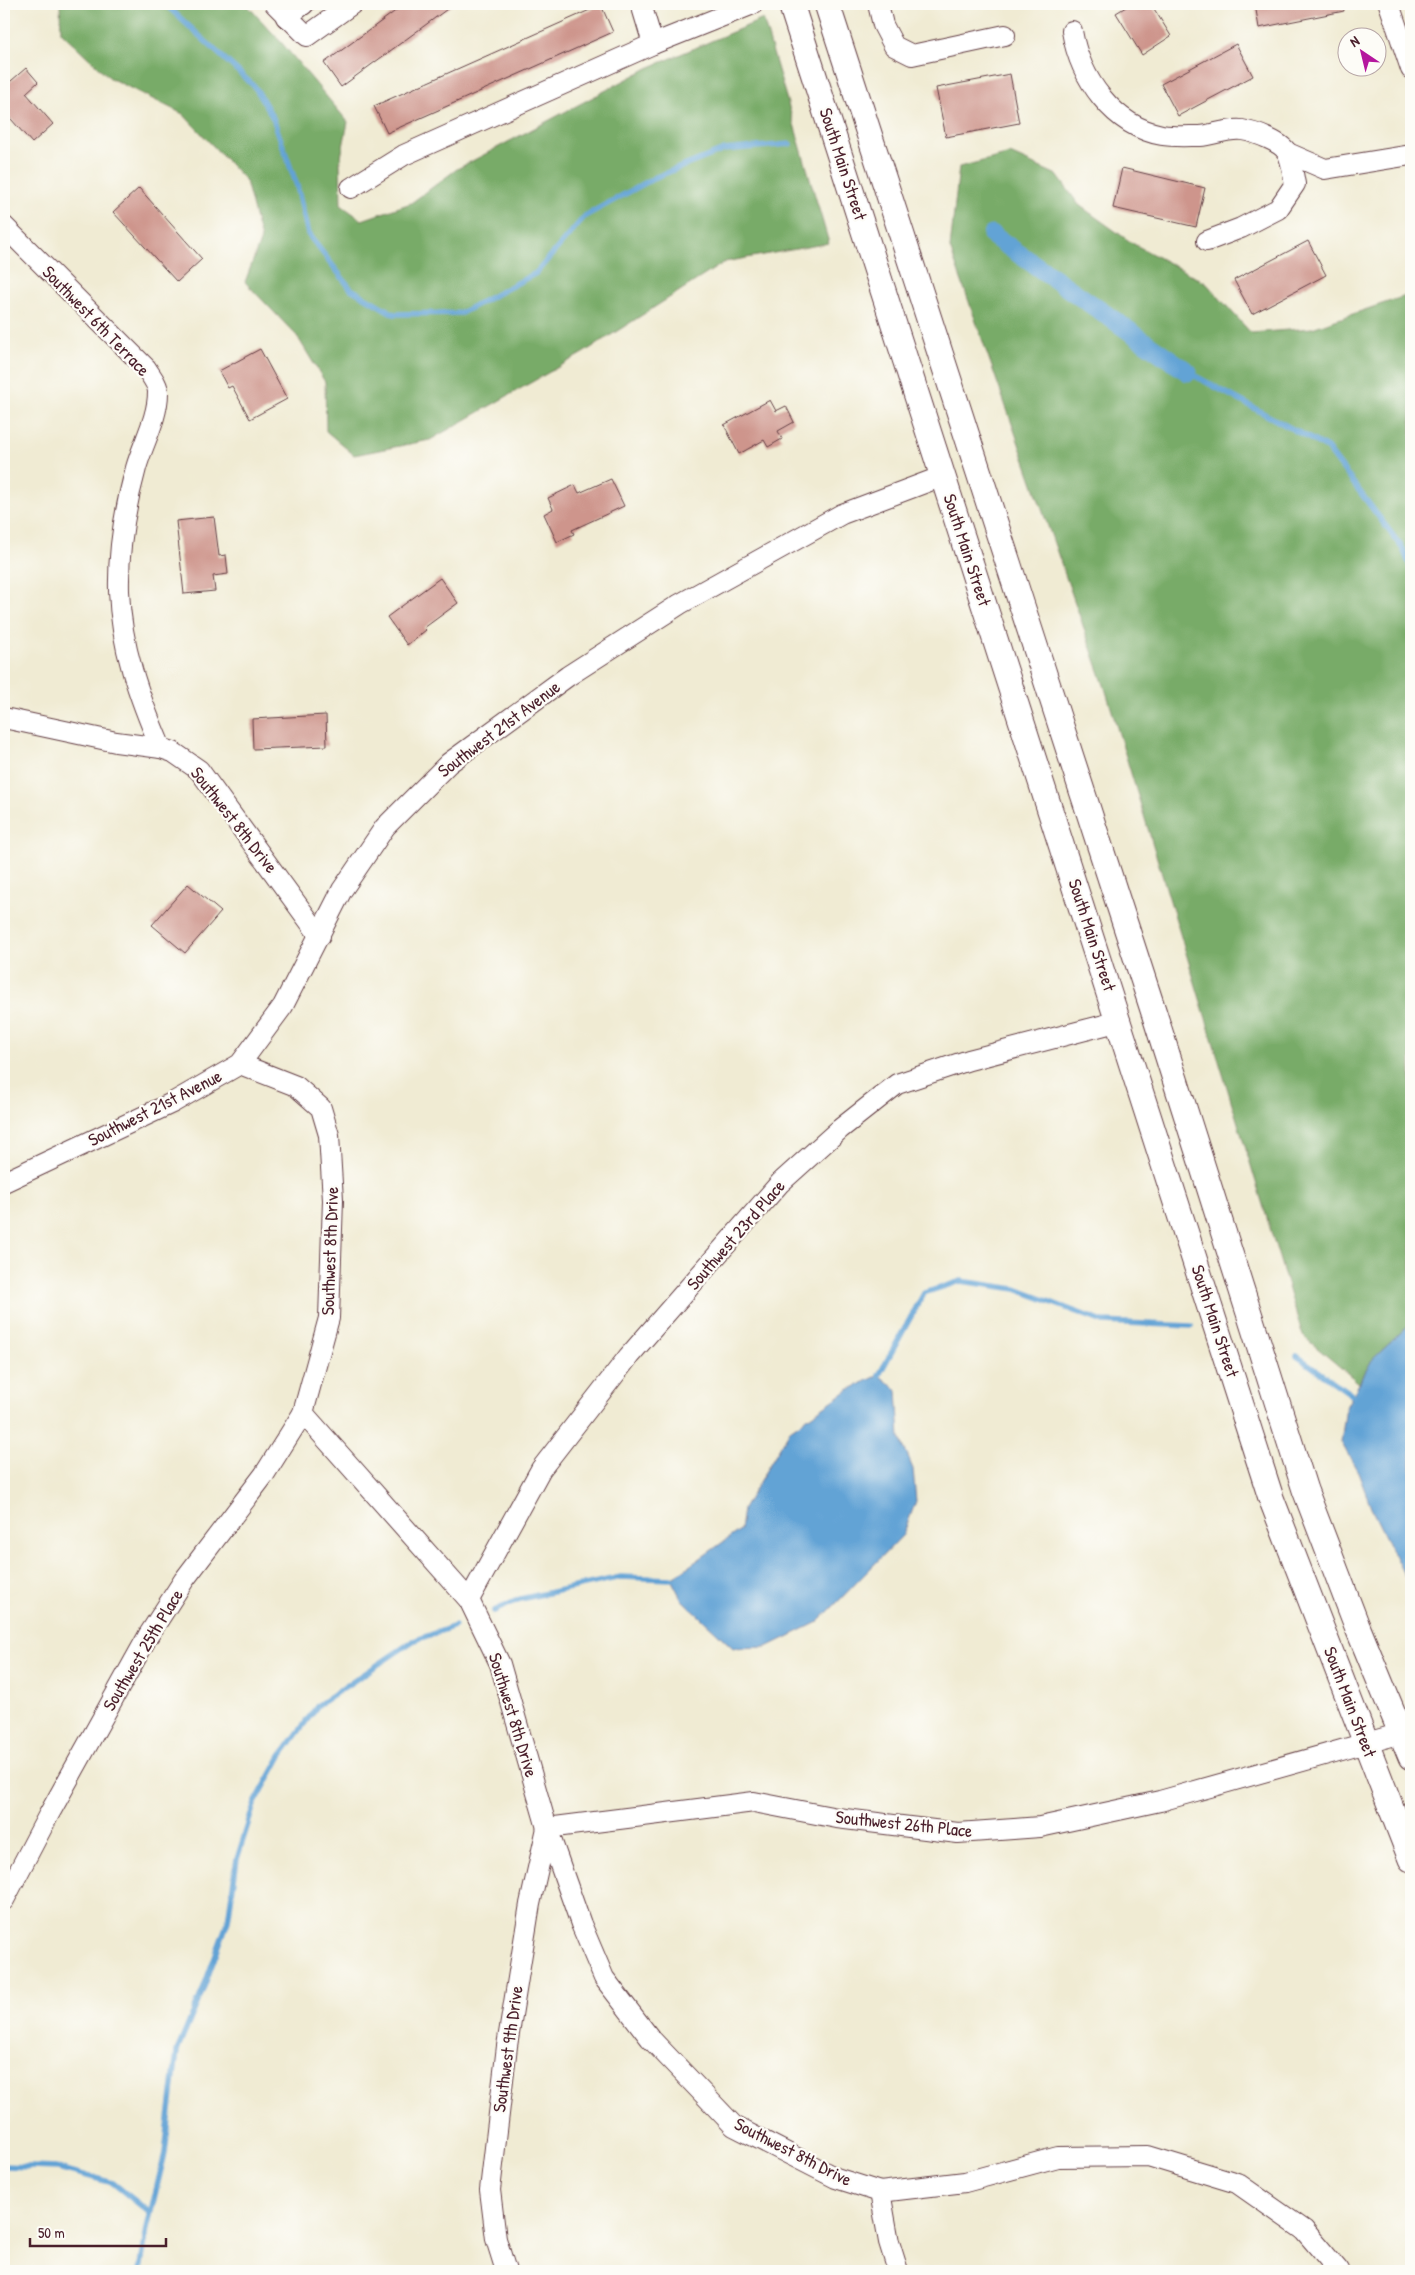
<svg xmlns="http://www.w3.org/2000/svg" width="1415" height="2275" viewBox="0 0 1415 2275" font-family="'Patrick Hand',sans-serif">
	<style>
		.forest { fill: #78ab68; stroke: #61654a }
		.water { fill: #62a3d5; stroke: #566180 }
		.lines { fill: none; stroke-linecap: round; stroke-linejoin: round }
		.stream { stroke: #62a3d5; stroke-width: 5.5 }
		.canal { stroke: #62a3d5; stroke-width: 19 }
		.building { fill: #ce958c }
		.minor-casing { stroke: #633e44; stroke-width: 22 }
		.major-casing { stroke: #633e44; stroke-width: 27 }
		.minor { stroke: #fff; stroke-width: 20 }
		.major { stroke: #fff; stroke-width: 25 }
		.labels { text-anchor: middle; stroke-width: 4.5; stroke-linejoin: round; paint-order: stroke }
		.street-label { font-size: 18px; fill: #4a1f2b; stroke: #fdfcf7 }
	</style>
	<rect width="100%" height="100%" fill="#fdfcf7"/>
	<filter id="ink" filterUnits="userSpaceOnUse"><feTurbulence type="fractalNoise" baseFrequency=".02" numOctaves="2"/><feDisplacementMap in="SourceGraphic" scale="10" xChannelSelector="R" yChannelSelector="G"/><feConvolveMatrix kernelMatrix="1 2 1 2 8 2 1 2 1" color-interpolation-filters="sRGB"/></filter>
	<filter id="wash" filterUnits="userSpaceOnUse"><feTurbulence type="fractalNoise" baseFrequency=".0096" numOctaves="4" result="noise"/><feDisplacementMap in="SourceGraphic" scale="20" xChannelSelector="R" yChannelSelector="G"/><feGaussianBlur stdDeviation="1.12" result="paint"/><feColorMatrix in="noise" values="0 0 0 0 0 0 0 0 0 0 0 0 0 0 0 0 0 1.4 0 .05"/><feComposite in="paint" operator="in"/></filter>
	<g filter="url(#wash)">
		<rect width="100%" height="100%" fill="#f0ebd3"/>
		<g class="forest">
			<path d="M60,4h186l35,38 67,80 -8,40 1,43 21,15 49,-17 46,-34 191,-101 115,-49 66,224 -104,19 -142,91 -153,87 -76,15 -28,-24 -1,-49 -28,-46 -52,-54 16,-43 -15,-58 -63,-67 -73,-36 -49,-46z"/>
			<path d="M1010,154l47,21 22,30 53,38 74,40 45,50 61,-5 99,-34v1029l-39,37 -13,23 -56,-47 -198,-648 -155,-440 9,-81z"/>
		</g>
		<g class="water">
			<path d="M1411,1323v266l-38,-77 -16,-42 -16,-28 5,-35 26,-47z"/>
			<path d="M879,1375l18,15 3,48 13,31 3,32 -13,34 -85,87 -51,25 -34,1 -51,-48 -11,-21 69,-49 3,-21 47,-79 58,-40z"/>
		</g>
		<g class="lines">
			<g class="stream">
				<path d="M165,4l90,83 18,31 24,68 11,48 43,55 43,25 67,-1 75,-40 49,-57 71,-39 68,-27 66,-6"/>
				<path d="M1188,372l139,76 76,101 8,19"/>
				<path d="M1297,1356l55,39"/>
				<path d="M879,1375l45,-82 37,-12 55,8 87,33 88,4"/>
				<path d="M494,1611l26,-12 101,-22 50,2"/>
				<path d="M4,2166l54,2 55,15 37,30"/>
				<path d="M140,2271l7,-43 18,-75 12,-102 25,-59 26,-71 9,-62 17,-54 27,-49 37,-51 95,-64 42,-15"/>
			</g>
			<path class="canal" d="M992,235l196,137"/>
		</g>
		<g id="blocks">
			<g class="building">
				<path d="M405,4h49l-113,83 -17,-24z"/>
				<path d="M1131,4h20l20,32 -29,19 -26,-42z"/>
				<path d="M1255,4h88l1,7 -85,17z"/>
				<path d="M601,5l12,27 -226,101 -13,-27z"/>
				<path d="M1236,44l17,32 -75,40 -17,-32z"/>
				<path d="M26,68l12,14 -12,11 27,31 -21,19 -28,-32v-24z"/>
				<path d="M1010,74l9,49 -73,14 -10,-49z"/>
				<path d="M1122,168l83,20 -9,39 -83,-19z"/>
				<path d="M139,188l63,71 -25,23 -64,-70z"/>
				<path d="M1308,241l18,34 -74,39 -18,-34z"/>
				<path d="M260,349l27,50 -37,20 -18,-33 -4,2 -9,-17z"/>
				<path d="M770,400l6,11 10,-5 8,16 -16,9 4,8 -14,8 -4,-7 -25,14 -15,-29z"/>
				<path d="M611,479l13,27 -52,24 2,4 -17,8 -13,-28 9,-5 -5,-11 27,-13 4,8z"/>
				<path d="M214,517l5,39 7,-1 2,19 -15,2 2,15 -31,3 -8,-73z"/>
				<path d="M440,578l18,25 -34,25 2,2 -19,15 -20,-28z"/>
				<path d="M326,715l1,31 -74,3 -1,-30z"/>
				<path d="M188,884l33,28 -36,41 -33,-28z"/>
			</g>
		</g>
	</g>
	<g filter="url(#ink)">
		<use href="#blocks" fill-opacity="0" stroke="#633e44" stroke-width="1"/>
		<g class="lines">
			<g class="minor-casing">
				<g id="minor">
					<path d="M275,4l32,32 45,-32"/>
					<path d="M641,4l12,40"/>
					<path d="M878,4l5,21 11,21 18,9 93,-20"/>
					<path d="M1389,4l22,65"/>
					<path d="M286,17l18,-13"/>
					<path d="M1072,31c8,47 41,95 90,104 11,2 26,1 38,1 13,-1 29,-8 42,-6 12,2 41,12 46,24 4,9 5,21 7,30l-17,25 -37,19 -34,13"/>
					<path d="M1288,153l37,16 86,-14"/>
					<path d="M351,188l53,-33 249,-111 100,-40"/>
					<path d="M4,226l142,142c4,7 12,16 12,24 0,26 -15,51 -22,76 -11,40 -18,81 -17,123 2,56 20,106 42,157"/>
					<path d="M4,718l112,24 45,6 12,4 26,18 121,166"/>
					<path d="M4,1182l168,-79 68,-39 43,-58 59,-116 43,-63 64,-64 119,-87 112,-72 162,-90 101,-38"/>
					<path d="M303,1413l166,187 31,64 47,164 34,96 23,54 46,60 84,88 102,52 44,14 9,50 9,29"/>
					<path d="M469,1600l72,-131 88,-113 151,-173 60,-54 57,-45 72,-24 151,-39"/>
					<path d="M4,1900l44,-84 100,-180 36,-56 80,-105 39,-62 26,-95 4,-118 -4,-65 -8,-27 -25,-22 -56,-22"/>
					<path d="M880,2192l85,-10 93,-25 90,-1 89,27 67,47 35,41"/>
					<path d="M506,2271l-10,-32 -6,-49 17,-144 23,-142 17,-76 207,-26 83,16 121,15 82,-6 120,-26 242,-68"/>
				</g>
			</g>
			<g class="major-casing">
				<g id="major">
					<path d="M791,4l480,1494 140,361"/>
					<path d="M827,4l327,1009 151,477 52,136 54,131"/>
				</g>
			</g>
			<use href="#minor" class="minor"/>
			<use href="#major" class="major"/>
		</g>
	</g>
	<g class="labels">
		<g class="street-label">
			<text transform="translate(843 164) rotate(72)" y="6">South Main Street</text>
			<text transform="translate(96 321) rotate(46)" y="6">Southwest 6th Terrace</text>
			<text transform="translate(967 550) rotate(72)" y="6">South Main Street</text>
			<text transform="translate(499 729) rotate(-37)" y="6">Southwest 21st Avenue</text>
			<text transform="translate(234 820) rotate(52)" y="6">Southwest 8th Drive</text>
			<text transform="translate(1092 935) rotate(72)" y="6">South Main Street</text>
			<text transform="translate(155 1108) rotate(-27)" y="6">Southwest 21st Avenue</text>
			<text transform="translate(736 1235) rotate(-49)" y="6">Southwest 23rd Place</text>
			<text transform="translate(330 1251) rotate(-88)" y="6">Southwest 8th Drive</text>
			<text transform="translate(1215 1321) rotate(72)" y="6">South Main Street</text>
			<text transform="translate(143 1650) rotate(-59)" y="6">Southwest 25th Place</text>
			<text transform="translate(1350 1702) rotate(69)" y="6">South Main Street</text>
			<text transform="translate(513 1715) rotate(73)" y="6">Southwest 8th Drive</text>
			<text transform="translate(904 1824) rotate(6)" y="6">Southwest 26th Place</text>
			<text transform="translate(508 2049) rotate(-82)" y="6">Southwest 9th Drive</text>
			<text transform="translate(793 2152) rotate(27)" y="6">Southwest 8th Drive</text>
		</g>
	</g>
	<rect width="1415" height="2275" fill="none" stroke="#fdfcf7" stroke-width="20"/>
	<g transform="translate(1362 52) rotate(325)"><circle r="24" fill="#fdfcf7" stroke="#b5a4a5"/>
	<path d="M0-4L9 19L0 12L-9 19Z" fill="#b5179e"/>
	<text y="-8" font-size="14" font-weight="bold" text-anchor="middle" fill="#4a1f2b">N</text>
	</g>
	<path d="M30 2238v8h136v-8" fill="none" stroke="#4a1f2b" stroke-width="2.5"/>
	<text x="38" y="2238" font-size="15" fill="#4a1f2b" stroke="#fdfcf7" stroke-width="4" paint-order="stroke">50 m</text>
</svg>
